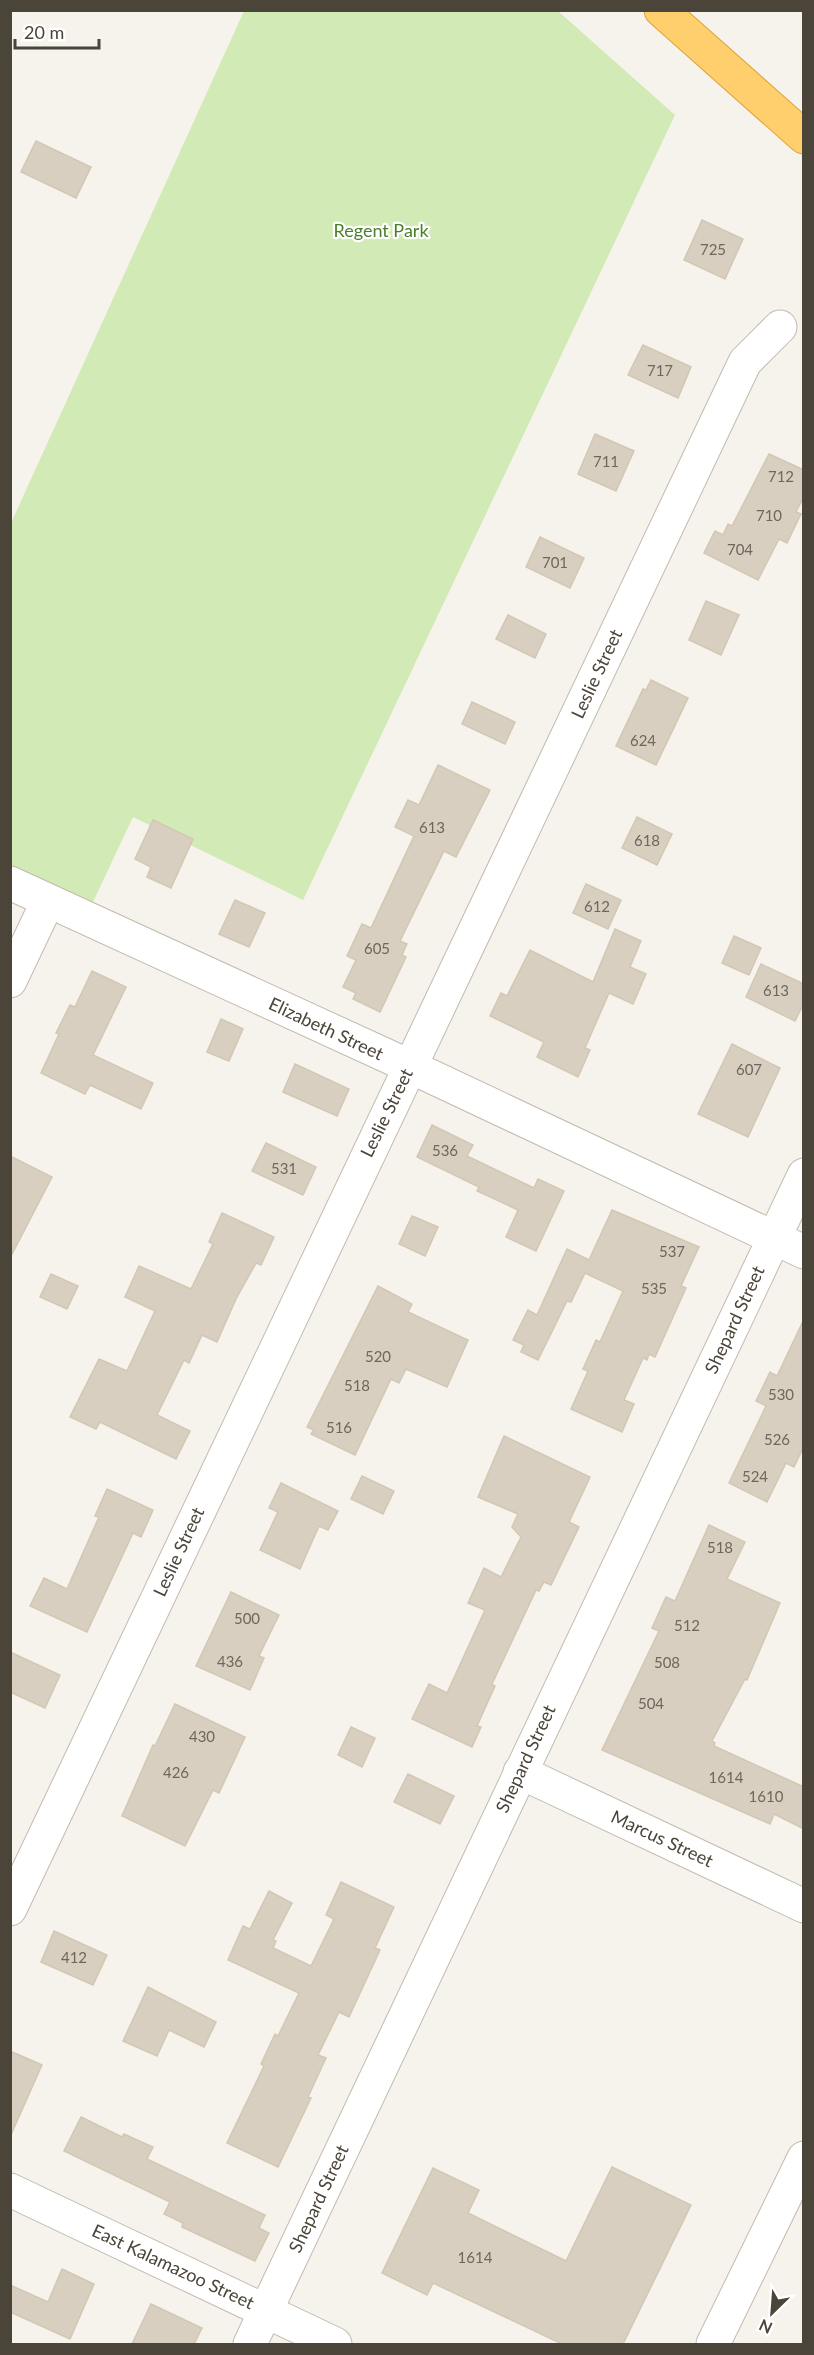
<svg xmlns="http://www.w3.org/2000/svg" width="814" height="2355" viewBox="0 0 814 2355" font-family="Lato,sans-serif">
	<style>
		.green { fill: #d2eab5 }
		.building { fill: #d8cfc1; stroke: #d3c7b4; stroke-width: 1.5 }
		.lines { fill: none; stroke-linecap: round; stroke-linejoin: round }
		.minor-casing { stroke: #c2bbae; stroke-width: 35 }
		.highway-casing { stroke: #e0a43c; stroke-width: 35 }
		.minor { stroke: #fff; stroke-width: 33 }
		.highway { stroke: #ffcf6e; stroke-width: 33 }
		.labels { text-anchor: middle; stroke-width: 4.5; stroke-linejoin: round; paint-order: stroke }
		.number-label { font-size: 15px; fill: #6e675b }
		.park-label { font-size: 18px; fill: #4a7f2a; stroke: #fff }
		.street-label { font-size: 18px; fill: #4b4439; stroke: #fff }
	</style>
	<rect width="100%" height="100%" fill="#f6f3ec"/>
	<path class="green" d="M244,11h314l117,104 -372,785 -170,-83 -48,102 -74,-36v-360z"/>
	<g class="building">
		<path d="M36,141l55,26 -15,31 -55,-26z"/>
		<path d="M702,220l41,19 -18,40 -41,-19z"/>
		<path d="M643,345l48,22 -13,31 -50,-23z"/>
		<path d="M595,434l39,17 -18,40 -38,-17z"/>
		<path d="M769,454l35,16v26l-8,16 5,2 -14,29 -8,-4 -21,41 -54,-27 11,-22 8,4 5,-11 4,2z"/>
		<path d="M540,537l44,21 -14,30 -44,-21z"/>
		<path d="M706,601l33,14 -18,40 -32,-15z"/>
		<path d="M508,615l38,19 -11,24 -39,-19z"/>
		<path d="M651,680l37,18 -32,67 -40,-19 27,-57 3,1z"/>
		<path d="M472,702l43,20 -10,22 -43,-20z"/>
		<path d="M438,765l52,25 -34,67 -12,-6 -44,90 7,3 -5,11 4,2 -26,55 -27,-13 3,-6 -13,-6 13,-27 -9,-4 15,-32 9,4 43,-92 -19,-9 13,-27 11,5z"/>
		<path d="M637,817l35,17 -15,31 -35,-17z"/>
		<path d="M153,820l40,19 -22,49 -24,-11 4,-10 -16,-8z"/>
		<path d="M586,884l35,16 -13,29 -35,-16z"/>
		<path d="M235,900l30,13 -16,34 -30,-13z"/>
		<path d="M615,929l26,12 -11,26 16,7 -13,30 -24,-11 -24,55 5,2 -12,27 -41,-20 7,-15 -54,-26 11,-23 6,3 23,-46 63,32z"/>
		<path d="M734,936l27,12 -12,27 -27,-12z"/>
		<path d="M761,964l43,20v19l-9,18 -49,-24z"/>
		<path d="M92,971l34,16 -33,68 60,28 -12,26 -51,-24 -5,9 -44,-21 18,-39 -3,-1 14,-28 5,2z"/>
		<path d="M221,1019l22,10 -14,32 -22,-9z"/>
		<path d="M732,1044l48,24 -32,69 -50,-23z"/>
		<path d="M295,1064l54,25 -12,27 -54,-24z"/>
		<path d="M432,1125l41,20 -6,11 67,32 4,-9 26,12 -28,60 -30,-14 12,-27 -41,-19 2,-4 -62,-30z"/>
		<path d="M266,1143l50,24 -13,28 -51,-24z"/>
		<path d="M10,1156l42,21 -42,81z"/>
		<path d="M612,1210l87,37 -18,39 5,2 -31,69 -6,-3 -2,6 -4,-2 -19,42 10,4 -12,28 -51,-23 17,-38 -5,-2 13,-29 4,2 23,-51 -38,-18 -14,29 -4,-1 -29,59 -17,-8 3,-7 -11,-5 15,-30 9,5 30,-66 22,11z"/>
		<path d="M222,1213l52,24 -13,28 -5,-2 -20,36 -19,43 -15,-7 -13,28 -5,-3 -27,55 33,16 -14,28 -76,-37 -4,7 -26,-12 29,-58 28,12 28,-60 -30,-14 14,-31 52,23 22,-45 -4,-2z"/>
		<path d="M412,1216l26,11 -13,29 -26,-12z"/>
		<path d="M51,1274l27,12 -11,23 -27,-12z"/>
		<path d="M378,1286l34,18 -4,8 60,28 -21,47 -41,-18 -7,14 -8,-4 -36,76 -44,-21 3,-4 -7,-3z"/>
		<path d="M804,1319v127l-10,21 -8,-4 -19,39 -38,-19 37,-77 -10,-5 14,-29 7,4z"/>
		<path d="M504,1436l86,41 -21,45 10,5 -28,58 -7,-3 -5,9 -3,-1 -44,94 3,2 -18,40 4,1 -9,20 -60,-28 17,-35 18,9 38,-83 -17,-7 16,-35 17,9 20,-40 -9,-10 6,-13 -40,-17z"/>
		<path d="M362,1476l32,15 -11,23 -32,-15z"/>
		<path d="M281,1483l57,28 -10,19 -9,-4 -19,43 -40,-19 18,-38 -9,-4z"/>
		<path d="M107,1489l46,21 -12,27 -8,-4 -46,99 -57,-26 14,-28 23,11 32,-72 -4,-1z"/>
		<path d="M709,1525l36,17 -18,37 53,24 -33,77 -2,-1 -33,62 3,2 -1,3 90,41v42l-30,-15 -4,10 -168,-74 57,-119 -7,-3 14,-31 9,4z"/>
		<path d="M231,1592l48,23 -20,41 5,2 -14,32 -54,-24z"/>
		<path d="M10,1652l50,23 -15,33 -35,-16z"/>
		<path d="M175,1704l70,33 -26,56 -6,-3 -28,56 -63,-30 31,-71 2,1z"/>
		<path d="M351,1727l24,11 -13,29 -24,-12z"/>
		<path d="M408,1774l46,22 -14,28 -46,-22z"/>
		<path d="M341,1882l53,25 -19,41 5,2 -31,67 -10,-5 -21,43 8,3 -18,39 3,1 -33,69 -51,-24 37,-77 -3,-2 14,-30 3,2 21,-43 -71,-33 15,-34 7,3 19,-38 23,12 -19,37 3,1 -3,7 38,18 23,-47 -8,-4z"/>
		<path d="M54,1931l53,24 -14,30 -52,-23z"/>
		<path d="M148,1987l68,35 -12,25 -35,-17 -12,26 -34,-15z"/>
		<path d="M10,2051l32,14 -32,72z"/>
		<path d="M81,2117l41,20 2,-3 29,13 -6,12 118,56 -6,13 10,5 -14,28 -73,-34 1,-4 -19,-9 6,-12 -106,-51z"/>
		<path d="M612,2167l79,38 -68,139h-61l-129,-61 -6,12 -45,-22 51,-105 46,22 -11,23 98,48z"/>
		<path d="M62,2269l32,15 -24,55 -60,-27v-27l38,17z"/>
		<path d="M151,2304l51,24 -8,16h-62z"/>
	</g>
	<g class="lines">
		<g class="minor-casing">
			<g id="minor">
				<path d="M10,883l399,183 395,186"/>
				<path d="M10,981l38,-80"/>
				<path d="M520,1772l284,134"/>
				<path d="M10,1909l735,-1547 35,-35"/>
				<path d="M10,2190l325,154"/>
				<path d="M250,2344l554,-1169"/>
				<path d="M713,2344l91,-186"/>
			</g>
		</g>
		<g class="highway-casing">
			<path id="highway" d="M661,10l143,127"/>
		</g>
		<use href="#minor" class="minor"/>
		<use href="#highway" class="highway"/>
	</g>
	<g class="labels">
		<g class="number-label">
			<text x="713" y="255">725</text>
			<text x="660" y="376">717</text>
			<text x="606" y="467">711</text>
			<text x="781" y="482">712</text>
			<text x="769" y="521">710</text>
			<text x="740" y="555">704</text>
			<text x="555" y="568">701</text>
			<text x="643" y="746">624</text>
			<text x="432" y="833">613</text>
			<text x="647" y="846">618</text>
			<text x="597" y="912">612</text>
			<text x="377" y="954">605</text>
			<text x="776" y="996">613</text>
			<text x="749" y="1075">607</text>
			<text x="445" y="1156">536</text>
			<text x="284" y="1174">531</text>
			<text x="672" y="1257">537</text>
			<text x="654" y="1294">535</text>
			<text x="378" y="1362">520</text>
			<text x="357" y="1391">518</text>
			<text x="781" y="1400">530</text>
			<text x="339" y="1433">516</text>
			<text x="777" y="1445">526</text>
			<text x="755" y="1482">524</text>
			<text x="720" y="1553">518</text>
			<text x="247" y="1624">500</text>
			<text x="687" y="1631">512</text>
			<text x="230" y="1667">436</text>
			<text x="667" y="1668">508</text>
			<text x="651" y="1709">504</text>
			<text x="202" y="1742">430</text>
			<text x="176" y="1778">426</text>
			<text x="726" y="1783">1614</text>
			<text x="766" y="1802">1610</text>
			<text x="74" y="1963">412</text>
			<text x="475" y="2263">1614</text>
		</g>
		<g class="park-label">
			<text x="381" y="237">Regent Park</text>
		</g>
		<g class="street-label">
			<text transform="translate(597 674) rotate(-65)" y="6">Leslie Street</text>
			<text transform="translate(326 1029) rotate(25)" y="6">Elizabeth Street</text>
			<text transform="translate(387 1113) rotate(-64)" y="6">Leslie Street</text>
			<text transform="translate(735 1320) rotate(-65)" y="6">Shepard Street</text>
			<text transform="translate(179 1552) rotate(-65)" y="6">Leslie Street</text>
			<text transform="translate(526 1759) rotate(-65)" y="6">Shepard Street</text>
			<text transform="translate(662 1839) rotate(25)" y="6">Marcus Street</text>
			<text transform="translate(319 2199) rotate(-65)" y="6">Shepard Street</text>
			<text transform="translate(173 2267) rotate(25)" y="6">East Kalamazoo Street</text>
		</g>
	</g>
	<rect width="814" height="2355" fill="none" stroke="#4b4439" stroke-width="24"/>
	<g transform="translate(772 2313) rotate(205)" stroke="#ffffff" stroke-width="4.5" paint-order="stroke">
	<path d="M0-4.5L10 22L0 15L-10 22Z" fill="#4b4439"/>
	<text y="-9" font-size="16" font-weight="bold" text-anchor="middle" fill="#4b4439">N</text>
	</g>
	<path d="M15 39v9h84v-9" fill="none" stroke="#4b4439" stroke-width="3"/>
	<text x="24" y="39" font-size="18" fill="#4b4439" stroke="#ffffff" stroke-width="4.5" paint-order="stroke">20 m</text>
</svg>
